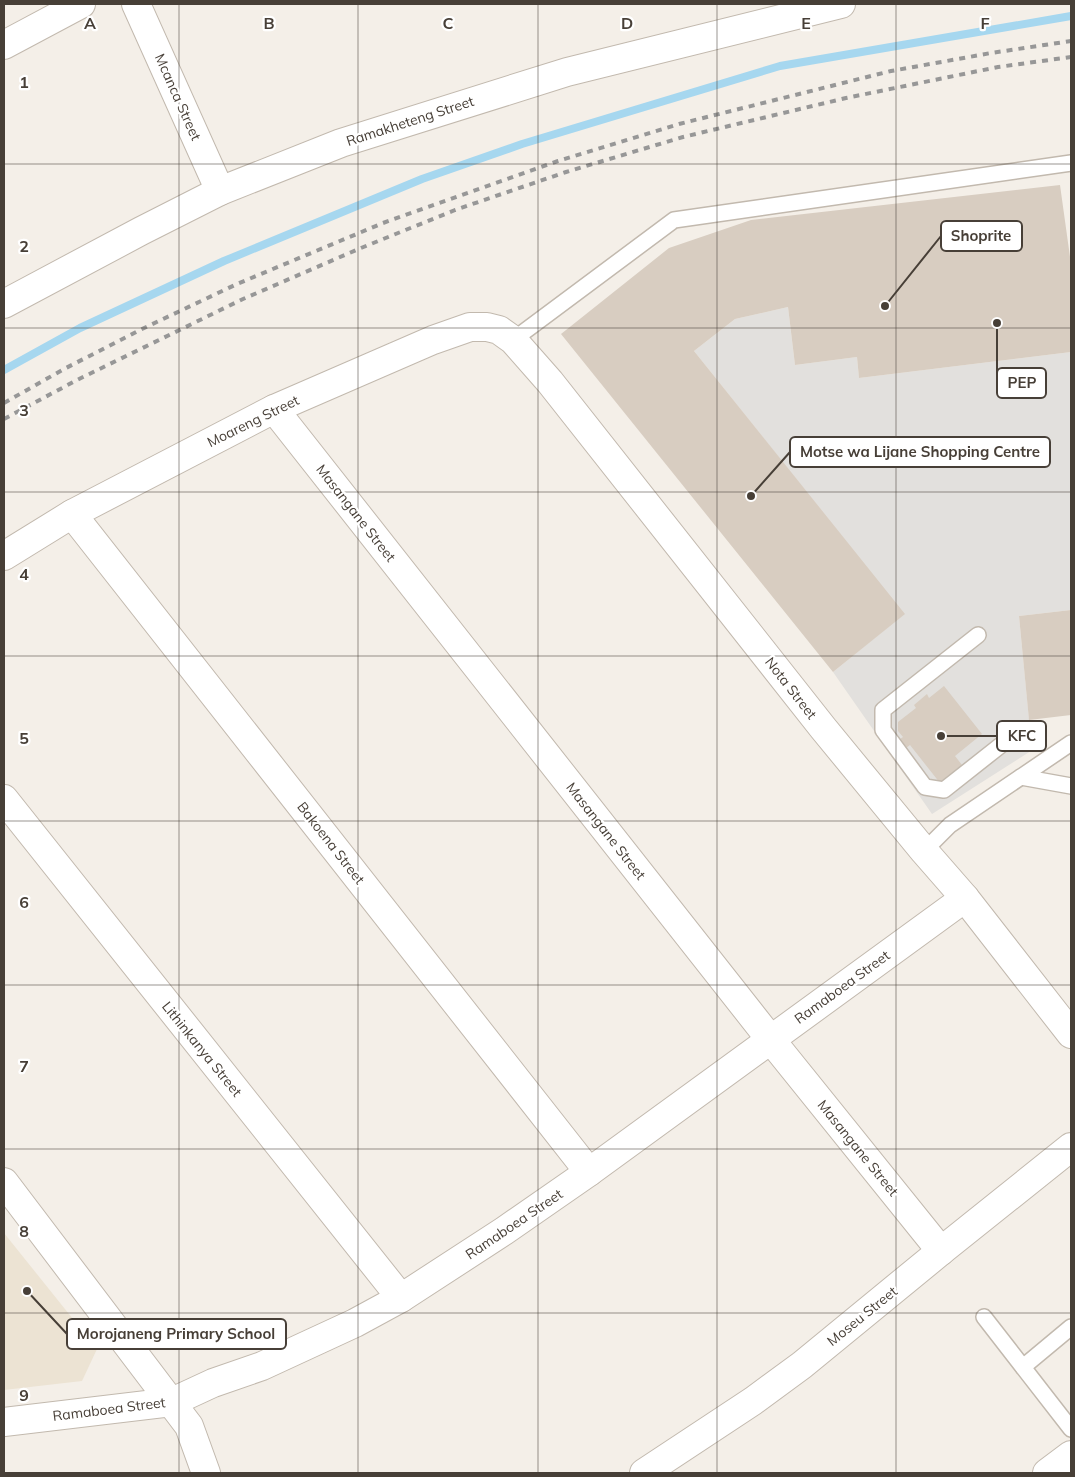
<svg xmlns="http://www.w3.org/2000/svg" width="1075" height="1477" viewBox="0 0 1075 1477" font-family="Mulish,sans-serif">
	<style>
		.education { fill: #ece3d3 }
		.parking { fill: #e2e0dd }
		.lines { fill: none; stroke-linecap: round; stroke-linejoin: round }
		.stream { stroke: #a6d7ef; stroke-width: 8 }
		.building { fill: #d8cdc1 }
		.service-casing { stroke: #c2b9ae; stroke-width: 18 }
		.minor-casing { stroke: #c2b9ae; stroke-width: 30 }
		.tertiary-casing { stroke: #c2b9ae; stroke-width: 30 }
		.service { stroke: #fff; stroke-width: 15 }
		.minor { stroke: #fff; stroke-width: 28 }
		.tertiary { stroke: #fff; stroke-width: 28 }
		.rail { stroke: #979797; stroke-width: 4; stroke-dasharray: 6 6; stroke-linecap: butt }
		.grid { fill: none; stroke: #473f37; stroke-width: 1; stroke-opacity: 0.55 }
		.labels { text-anchor: middle; stroke-width: 4.5; stroke-linejoin: round; paint-order: stroke }
		.street-label { font-size: 14px; fill: #473f37; stroke: #fff }
		.grid-label { font-size: 16px; text-anchor: middle; font-weight: bold; fill: #473f37; stroke: #fff; stroke-width: 4.5; stroke-linejoin: round; paint-order: stroke }
		.leader { fill: none; stroke: #473f37; stroke-width: 2 }
		.callout-dot { fill: #473f37; stroke: #fff; stroke-width: 2 }
		.callout { fill: #fff; stroke: #473f37; stroke-width: 2 }
		.callout-label { font-size: 15px; text-anchor: middle; font-weight: bold; fill: #473f37 }
	</style>
	<rect width="100%" height="100%" fill="#f4efe8"/>
	<path class="education" d="M4,1233l93,116 -15,32 -78,9z"/>
	<path class="parking" d="M788,307l7,58 62,-8 2,21 212,-26v258l-52,6 10,103 16,23 -113,72 -99,-142 71,-58 -210,-263 41,-32z"/>
	<g class="lines">
		<path class="stream" d="M4,370l76,-42 144,-67 198,-82 100,-35 258,-78 291,-50"/>
	</g>
	<g class="building">
		<path d="M1060,185l11,79v88l-212,26 -2,-21 -62,8 -7,-58 -53,12 -41,32 211,263 -72,58 -272,-338 108,-86 82,-28z"/>
		<path d="M1071,610v105l-42,5 -10,-104z"/>
		<path d="M944,686l38,48 -27,22 7,9 -22,18 -30,-38 -4,3 -6,-9 3,-2 -5,-6v-9l18,-14 -2,-3 13,-11 2,4z"/>
	</g>
	<g class="lines">
		<g class="service-casing">
			<g id="service">
				<path d="M513,340l161,-120 397,-57"/>
				<path d="M978,635l-95,75v20l42,57 19,3 57,-45"/>
				<path d="M1021,777l50,9"/>
				<path d="M924,851l26,-26 121,-82"/>
				<path d="M984,1317l87,112"/>
				<path d="M1023,1367l48,-40"/>
			</g>
		</g>
		<g class="minor-casing">
			<g id="minor">
				<path d="M136,4l84,187"/>
				<path d="M4,45l77,-41"/>
				<path d="M4,304l137,-73 79,-40 121,-48 226,-71 274,-68"/>
				<path d="M274,409l497,631 170,211"/>
				<path d="M72,514l517,658"/>
				<path d="M4,556l68,-42 202,-105 159,-69 37,-13h17l12,3 14,10 37,42 273,346 101,123 41,47 106,136"/>
				<path d="M4,799l397,499"/>
				<path d="M4,1182l185,244 17,47"/>
				<path d="M4,1422l168,-20 41,-19 49,-17 93,-43 46,-25 103,-67 85,-59 376,-274"/>
				<path d="M1047,1473l24,-18"/>
			</g>
		</g>
		<g class="tertiary-casing">
			<path id="tertiary" d="M644,1473l109,-72 49,-36 139,-114 130,-104"/>
		</g>
		<use href="#service" class="service"/>
		<use href="#minor" class="minor"/>
		<use href="#tertiary" class="tertiary"/>
		<g class="rail">
			<path d="M4,403l60,-34 78,-40 95,-45 146,-61 175,-62 121,-37 212,-53 100,-18 80,-12"/>
			<path d="M4,419l73,-39 166,-81 118,-51 94,-38 111,-38 117,-35 163,-39 152,-31 73,-10"/>
		</g>
	</g>
	<path class="grid" d="M179,4v1469M358,4v1469M538,4v1469M717,4v1469M896,4v1469M4,164h1067M4,328h1067M4,492h1067M4,656h1067M4,821h1067M4,985h1067M4,1149h1067M4,1313h1067"/>
	<g class="labels">
		<g class="street-label">
			<text transform="translate(178 97) rotate(66)" y="5">Mcanca Street</text>
			<text transform="translate(410 121) rotate(-18)" y="5">Ramakheteng Street</text>
			<text transform="translate(253 421) rotate(-26)" y="5">Moareng Street</text>
			<text transform="translate(356 513) rotate(52)" y="5">Masangane Street</text>
			<text transform="translate(791 688) rotate(52)" y="5">Nota Street</text>
			<text transform="translate(606 831) rotate(52)" y="5">Masangane Street</text>
			<text transform="translate(331 843) rotate(52)" y="5">Bakoena Street</text>
			<text transform="translate(842 987) rotate(-36)" y="5">Ramaboea Street</text>
			<text transform="translate(202 1049) rotate(51)" y="5">Lithinkanya Street</text>
			<text transform="translate(858 1148) rotate(51)" y="5">Masangane Street</text>
			<text transform="translate(514 1224) rotate(-34)" y="5">Ramaboea Street</text>
			<text transform="translate(862 1316) rotate(-39)" y="5">Moseu Street</text>
			<text transform="translate(109 1409) rotate(-7)" y="5">Ramaboea Street</text>
		</g>
	</g>
	<g class="grid-label">
		<text x="90" y="29">A</text>
		<text x="269" y="29">B</text>
		<text x="448" y="29">C</text>
		<text x="627" y="29">D</text>
		<text x="806" y="29">E</text>
		<text x="985" y="29">F</text>
		<text x="24" y="88">1</text>
		<text x="24" y="252">2</text>
		<text x="24" y="416">3</text>
		<text x="24" y="580">4</text>
		<text x="24" y="744">5</text>
		<text x="24" y="908">6</text>
		<text x="24" y="1072">7</text>
		<text x="24" y="1237">8</text>
		<text x="24" y="1401">9</text>
	</g>
	<path class="leader" d="M885 306L941 236M997 323L997 383M751 496L790 452M941 736L997 736M27 1291L67 1334"/>
	<g class="callout-dot">
		<circle cx="885" cy="306" r="5"/>
		<circle cx="997" cy="323" r="5"/>
		<circle cx="751" cy="496" r="5"/>
		<circle cx="941" cy="736" r="5"/>
		<circle cx="27" cy="1291" r="5"/>
	</g>
	<g class="callout">
		<rect x="941" y="221" width="81" height="30" rx="5"/>
		<rect x="997" y="368" width="49" height="30" rx="5"/>
		<rect x="790" y="437" width="260" height="30" rx="5"/>
		<rect x="997" y="721" width="49" height="30" rx="5"/>
		<rect x="67" y="1319" width="219" height="30" rx="5"/>
	</g>
	<g class="callout-label">
		<text x="981" y="241">Shoprite</text>
		<text x="1022" y="388">PEP</text>
		<text x="920" y="457">Motse wa Lijane Shopping Centre</text>
		<text x="1022" y="741">KFC</text>
		<text x="176" y="1339">Morojaneng Primary School</text>
	</g>
	<rect width="1075" height="1477" fill="none" stroke="#473f37" stroke-width="10"/>
</svg>
